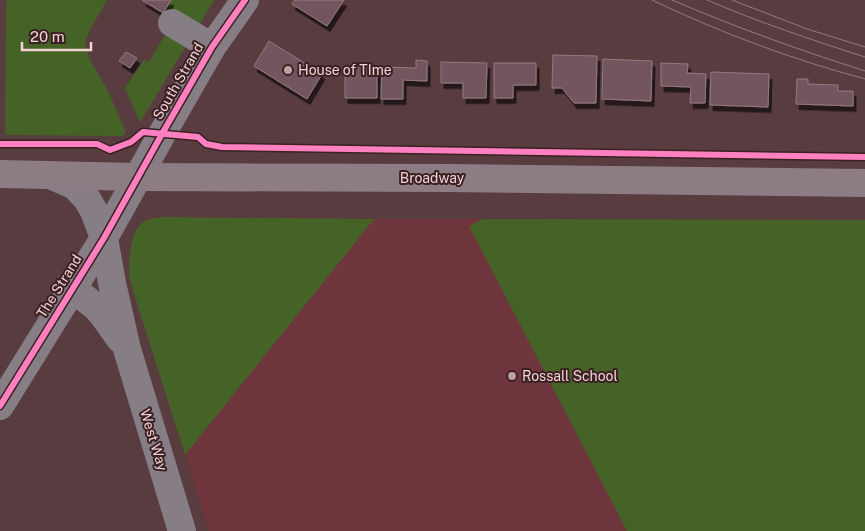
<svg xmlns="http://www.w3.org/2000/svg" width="865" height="531" font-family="'Public Sans',sans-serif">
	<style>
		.built { fill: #6f353c }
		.green { fill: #456326 }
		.building { fill: #73545e; stroke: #937a80; filter: url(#shadow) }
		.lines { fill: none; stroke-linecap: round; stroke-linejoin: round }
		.minor { stroke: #867d85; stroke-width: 28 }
		.major { stroke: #8c7d85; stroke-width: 28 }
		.tram { stroke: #8c7d82; stroke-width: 1 }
		.cycleway-casing { stroke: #3a2123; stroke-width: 9 }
		.cycleway { stroke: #ff80c0; stroke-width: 6 }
		.poi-dot { fill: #be9ea0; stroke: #3a2123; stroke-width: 2 }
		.labels { text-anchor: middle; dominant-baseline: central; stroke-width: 4; stroke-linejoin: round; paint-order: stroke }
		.poi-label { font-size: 14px; fill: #f5d2d4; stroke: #3a2123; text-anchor: start }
		.street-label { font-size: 14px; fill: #f5d2d4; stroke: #3a2123 }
	</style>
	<defs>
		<filter id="shadow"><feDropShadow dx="3" dy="5.5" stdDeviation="0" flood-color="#0009"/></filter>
	</defs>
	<rect width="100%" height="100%" fill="#593c3f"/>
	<path class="built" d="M161 217 374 219 865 220V531H209L129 278V261L131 246 136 232 142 223 149 219Z"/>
	<path class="green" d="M7 0H107L91 28 85 41 89 58 108 91 125 130V133L122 136 5 135 6 7Z
		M171 0H214L195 33 163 13Z
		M170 26 190 39 140 123 125 88 144 60 149 62Z
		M161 217 374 219 185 455 129 278C129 262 129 234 142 223 147 219 155 218 161 217Z
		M483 219 865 220V531H627L469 226Z"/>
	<path class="building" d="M142 0H171L163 13Z
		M295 0H344L327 26 292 4Z
		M269 41 322 74 307 99 254 66Z
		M126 52 137 58 130 68 119 61Z
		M553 55 597 56 596 103H574L562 88H552Z
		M603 59 652 61 651 101 602 99Z
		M416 60 427 61V81L403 80V99H381L382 67 416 68Z
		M441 62 487 63 486 98H463V83H441Z
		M494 63H536V85H513V98H494Z
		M661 63 688 64 687 73 706 74 705 103H690L691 87 661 86Z
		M345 67H377V98H345Z
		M711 72 769 74 768 107 710 105Z
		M797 79H808V84L838 85V91H853V106L796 104Z"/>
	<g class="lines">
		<path class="minor" d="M172 23 212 47
			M50 175 75 186 87 199 94 211 104 238 112 283 127 349 182 531
			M72 288 96 307 103 315 120 339
			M0 406 104 238 162 134 212 47 245 0"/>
		<path class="major" d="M0 174 137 177 449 178 865 183"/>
		<path class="tram" d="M652 0C721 33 791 59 865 79
			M672 0C735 27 799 50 865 71
			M707 0C758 22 812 40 865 57
			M732 0 807 29 865 47"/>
		<defs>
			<path id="cycleway" d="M0 144H97L110 150 131 142 143 132 198 137 206 144 222 147 865 157
				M0 406 104 238 162 134 212 47 245 0"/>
		</defs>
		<use href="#cycleway" class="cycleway-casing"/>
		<use href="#cycleway" class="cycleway"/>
	</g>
	<g class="poi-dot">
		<circle cx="288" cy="70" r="5"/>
		<circle cx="512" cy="376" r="5"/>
	</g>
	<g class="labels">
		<g class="poi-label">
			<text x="298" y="70">House of TIme</text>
			<text x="522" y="376">Rossall School</text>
		</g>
		<g class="street-label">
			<text transform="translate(178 81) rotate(-60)">South Strand</text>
			<text x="432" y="178">Broadway</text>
			<text transform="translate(59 286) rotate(-58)">The Strand</text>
			<text transform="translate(154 440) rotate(73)">West Way</text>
		</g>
	</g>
	<path d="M22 42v8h69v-8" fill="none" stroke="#f5d2d4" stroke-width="2.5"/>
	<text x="30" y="42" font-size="15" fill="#f5d2d4" stroke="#3a2123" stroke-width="4" paint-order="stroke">20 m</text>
</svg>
